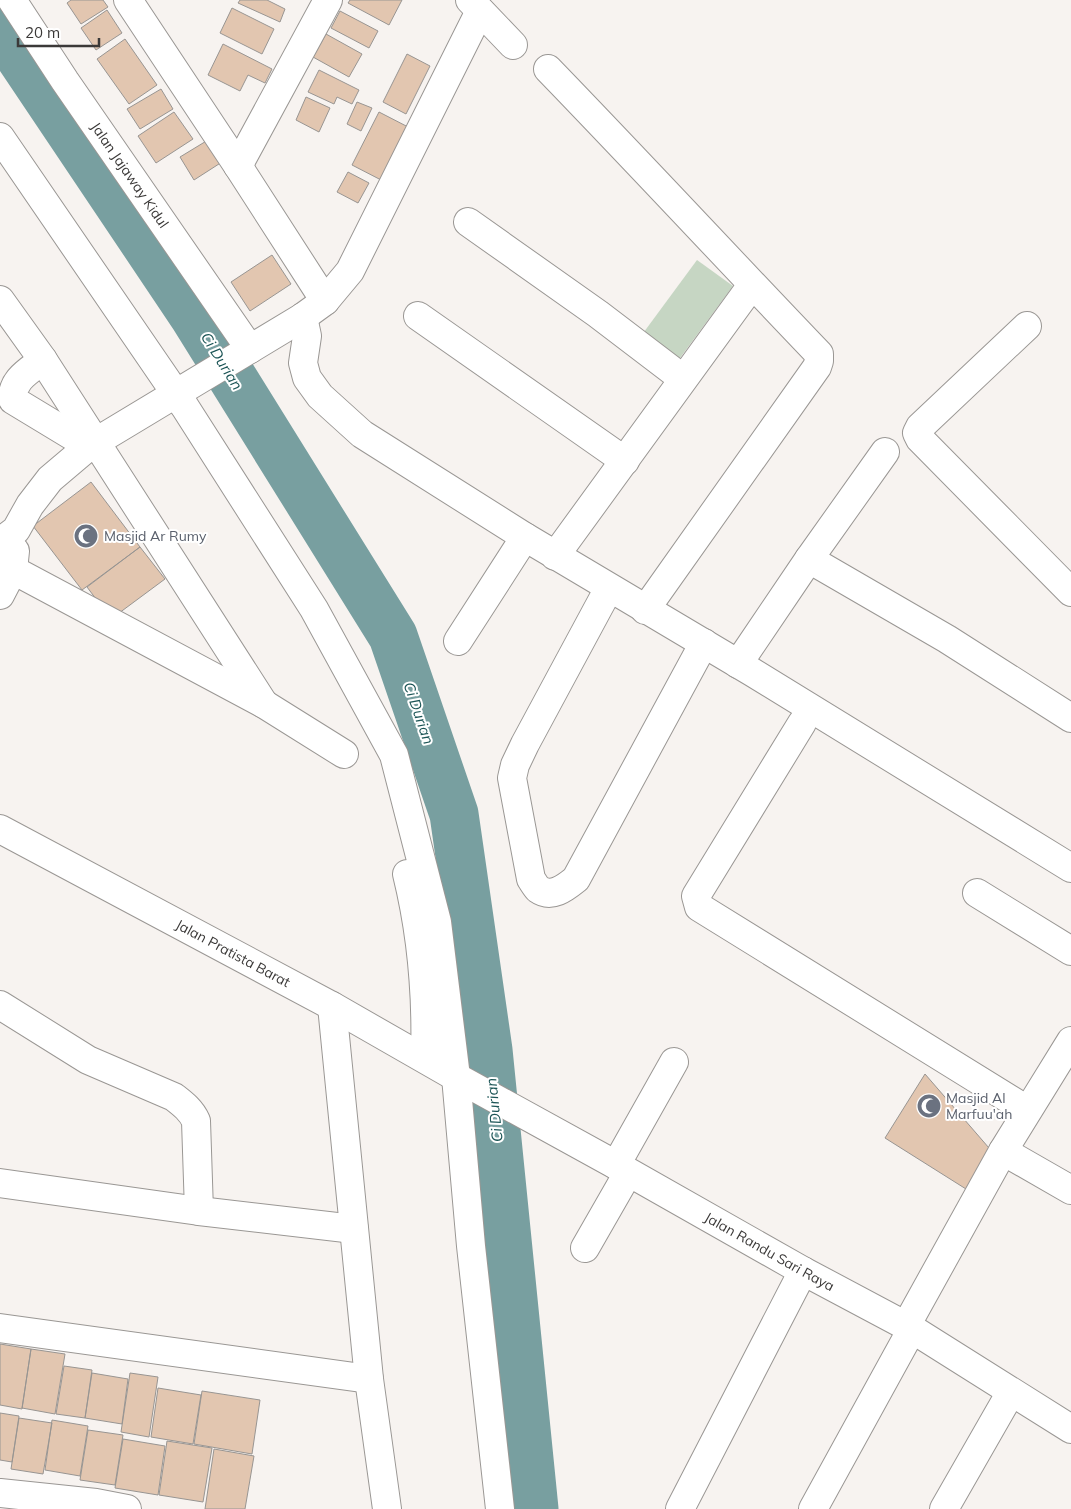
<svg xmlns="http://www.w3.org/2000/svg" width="1071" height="1509" font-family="Mulish,sans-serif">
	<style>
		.pitch { fill: #c6d6c3 }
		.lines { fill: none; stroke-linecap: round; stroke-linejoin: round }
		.river { stroke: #789fa0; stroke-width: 49 }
		.building { fill: #e2c6b0; stroke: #989592 }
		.minor-casing { stroke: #9a9794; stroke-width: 30 }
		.minor { stroke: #fff; stroke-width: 28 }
		.labels { text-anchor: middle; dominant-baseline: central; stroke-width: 4; stroke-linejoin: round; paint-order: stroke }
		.street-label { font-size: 14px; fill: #3b3938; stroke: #fff }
		.worship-label { font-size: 14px; fill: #5b616d; stroke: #fff; text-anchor: start }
		.water-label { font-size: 15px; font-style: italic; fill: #1b5455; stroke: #fff }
	</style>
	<rect width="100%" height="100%" fill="#f7f3f0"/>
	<path class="pitch" d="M697 260 733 286 677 362 641 336Z"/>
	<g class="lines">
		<path class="river" d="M0 27 194 316 393 636 454 814 488 1050 534 1509"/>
	</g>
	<path class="building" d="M71 0H103L108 7 81 24 67 3Z
		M240 0H267L285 9 280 22 238 3Z
		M350 0H402L389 25 348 3Z
		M232 8 274 29 262 54 220 33Z
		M107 10 122 33 96 50 81 28Z
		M340 11 378 31 369 48 331 28Z
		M326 34 362 54 349 77 313 57Z
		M125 39 157 85 129 104 97 59Z
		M223 44 272 69 265 83 248 75 240 91 208 75Z
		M407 54 430 66 406 114 383 102Z
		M319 70 359 90 352 104 337 97 334 104 308 92Z
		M161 89 173 109 140 129 127 109Z
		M306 97 330 108 319 132 296 120Z
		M357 102 372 108 361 131 347 124Z
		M174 112 193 139 156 163 138 136Z
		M379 112 412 129 385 182 352 165Z
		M208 140 222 162 194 180 180 157Z
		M348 172 369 183 358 203 337 192Z
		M272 255 291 284 250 311 231 282Z
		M91 482 140 547 82 590 33 526Z
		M140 547 165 579 111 619 87 587Z
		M925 1074 989 1148 966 1189 885 1138Z
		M0 1344 31 1349 22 1409 0 1405Z
		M31 1349 65 1354 55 1414 22 1408Z
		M64 1366 92 1370 85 1418 56 1414Z
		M92 1373 128 1379 122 1424 85 1418Z
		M130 1373 158 1377 149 1437 121 1432Z
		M158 1388 201 1395 193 1444 151 1437Z
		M202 1391 260 1400 252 1454 194 1444Z
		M0 1413 19 1416 12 1462 0 1460Z
		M19 1418 52 1423 43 1474 11 1469Z
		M52 1420 88 1426 80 1476 45 1470Z
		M88 1430 123 1435 115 1485 80 1480Z
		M123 1439 165 1446 158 1495 115 1488Z
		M167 1441 212 1448 203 1502 159 1495Z
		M214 1449 254 1456 245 1509H205Z"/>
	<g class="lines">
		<defs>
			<g id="minor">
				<path id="s1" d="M12 0 65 81 250 349"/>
				<path d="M128 0 238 166 325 301"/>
				<path d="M470 0 513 45"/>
				<path d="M548 69C639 163 728 259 819 354V361L817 367 645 610"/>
				<path d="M0 137 185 407 314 609 394 755 437 922 456 1077 471 1246 500 1509"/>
				<path d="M238 166 328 0"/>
				<path d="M468 222 598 314 682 378"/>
				<path d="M0 300 43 360 264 704"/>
				<path d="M418 316 625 461"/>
				<path d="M303 317 307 336 303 363 307 378 320 396 362 434 525 537 752 672 1071 868"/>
				<path d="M1027 326 920 427 917 433 920 439 1071 592"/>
				<path d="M43 360C29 371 11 380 13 400L89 446"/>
				<path d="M0 542 16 530 30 505 50 479 89 446 303 317 325 301 350 271 480 11"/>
				<path d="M555 556 752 285"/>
				<path d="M809 559 947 639 1071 718"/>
				<path d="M0 563 264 704 344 754"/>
				<path d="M609 588 525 744 515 765 512 778 531 879C533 882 536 887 538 889 552 899 566 887 576 879L704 643"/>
				<path d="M0 595 13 570 15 551"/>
				<path d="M458 641 525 537"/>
				<path d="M738 664 809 559 885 452"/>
				<path d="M802 723 696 896 699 907 1027 1110"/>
				<path id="s2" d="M0 829 332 1006 456 1077 616 1165 803 1271 912 1329 1071 1429"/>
				<path d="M407 874C422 935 427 996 425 1058"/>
				<path d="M977 893 1071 951"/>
				<path d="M0 1005 88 1060 174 1097C183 1104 191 1110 196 1121L199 1211"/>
				<path d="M332 1006 369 1379 387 1509"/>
				<path d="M1003 1151 1071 1190"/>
				<path d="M616 1165 674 1062"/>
				<path d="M0 1183 199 1211 354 1229"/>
				<path d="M585 1248 628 1173"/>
				<path d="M906 1326 1003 1151 1071 1041"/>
				<path d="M0 1328 369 1379"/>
				<path d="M0 1493 96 1503 127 1509"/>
				<path d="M680 1509 803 1271"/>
				<path d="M813 1509 912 1329"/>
				<path d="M944 1509 1011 1392"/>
			</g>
		</defs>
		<use href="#minor" class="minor-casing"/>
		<use href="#minor" class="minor"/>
	</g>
	<defs>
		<symbol id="mosque-disc" viewBox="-11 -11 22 22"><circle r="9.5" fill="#6b7280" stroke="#fff"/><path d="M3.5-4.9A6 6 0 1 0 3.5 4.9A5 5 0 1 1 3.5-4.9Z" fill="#fff"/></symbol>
	</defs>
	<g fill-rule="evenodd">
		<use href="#mosque-disc" x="72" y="522" width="28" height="28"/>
		<use href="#mosque-disc" x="915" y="1092" width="28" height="28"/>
	</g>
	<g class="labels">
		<g class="street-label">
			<text stroke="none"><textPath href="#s1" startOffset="211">Jalan Jajaway Kidul</textPath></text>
			<text stroke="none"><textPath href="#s2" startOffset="264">Jalan Pratista Barat</textPath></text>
			<text stroke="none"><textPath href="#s2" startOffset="878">Jalan Randu Sari Raya</textPath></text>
		</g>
		<g class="worship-label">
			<text x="104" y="536">Masjid Ar Rumy</text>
			<text x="946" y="1098">Masjid Al<tspan x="946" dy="16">Marfuu'ah</tspan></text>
		</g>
		<g class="water-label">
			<text transform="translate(222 361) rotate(58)">Ci Durian</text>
			<text transform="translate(419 713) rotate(71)">Ci Durian</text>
			<text transform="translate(494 1110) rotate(-96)">Ci Durian</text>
		</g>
	</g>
	<path d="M18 38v8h81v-8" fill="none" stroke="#3b3938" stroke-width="2.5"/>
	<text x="25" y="38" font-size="15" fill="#3b3938" stroke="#ffffff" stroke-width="4" paint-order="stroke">20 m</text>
</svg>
